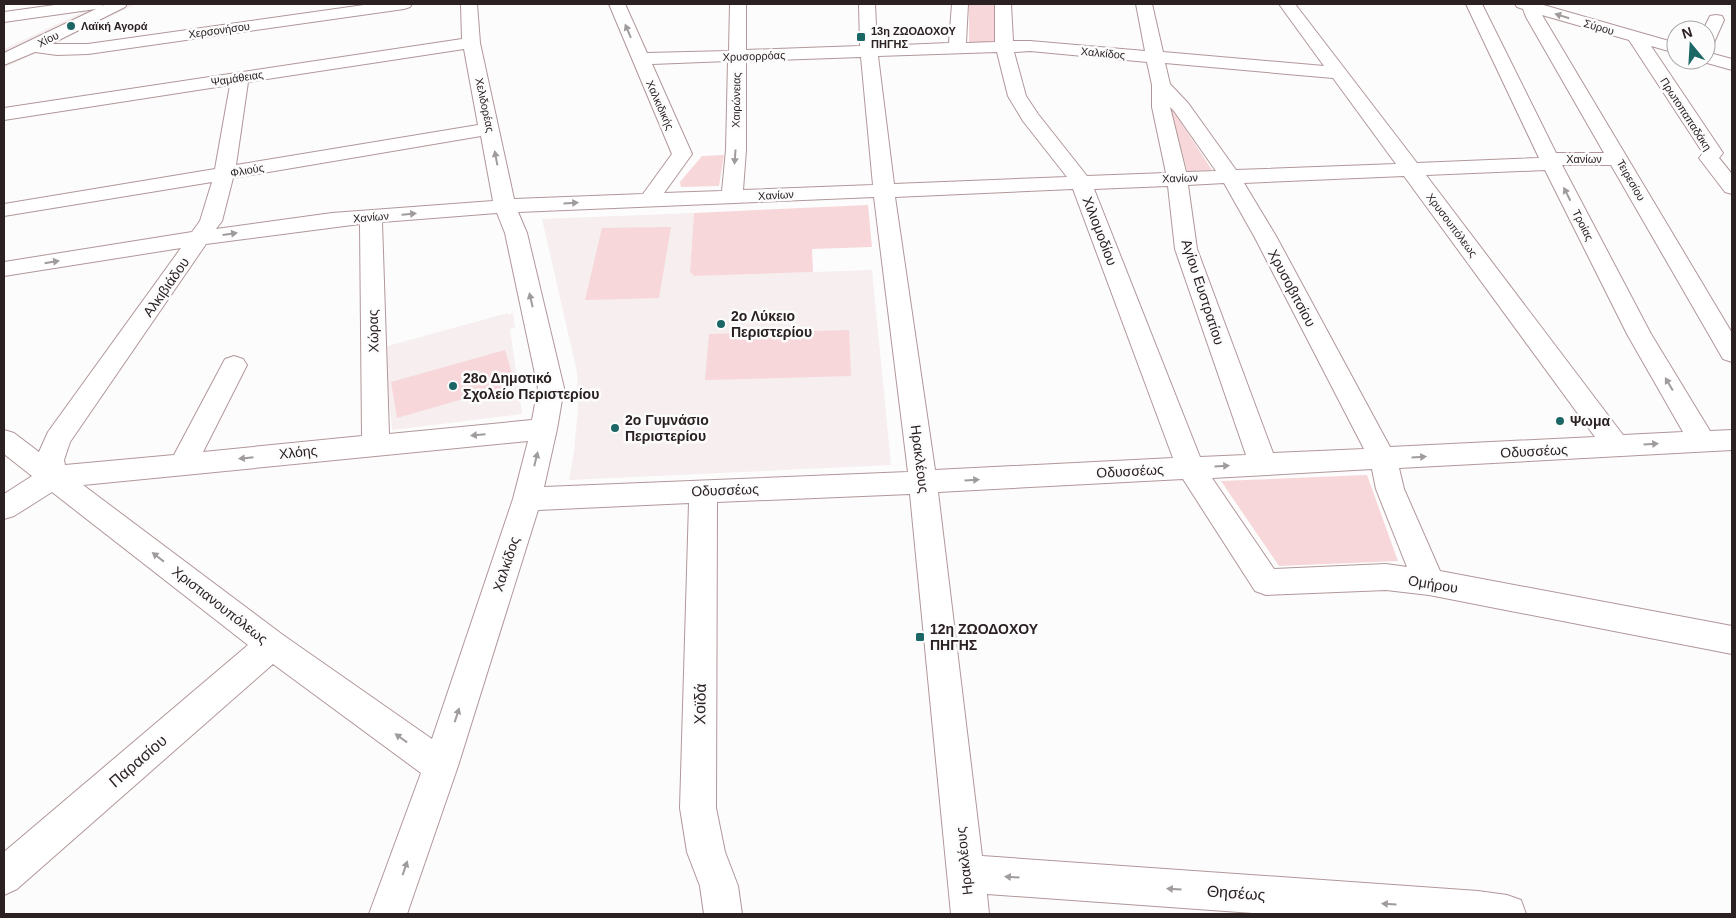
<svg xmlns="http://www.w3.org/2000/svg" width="1736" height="918" font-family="Helvetica,sans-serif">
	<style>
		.built { fill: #f6eeef }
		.green { fill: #f7d7d9 }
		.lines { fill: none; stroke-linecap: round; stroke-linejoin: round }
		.minor-casing { stroke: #b19799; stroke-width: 2 }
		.minor { fill: #fff; fill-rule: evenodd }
		.oneway { fill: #a09b9c }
		.poi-dot { fill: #1a6765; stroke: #fcfcfc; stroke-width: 2 }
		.labels { text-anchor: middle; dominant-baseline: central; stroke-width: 5; stroke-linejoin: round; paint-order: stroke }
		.far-poi-label { font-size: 11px; font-weight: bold; fill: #2b2122; stroke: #fcfcfc; text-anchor: start }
		.far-street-label { font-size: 11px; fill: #2b2122; stroke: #fcfcfc }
		.street-label { font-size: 14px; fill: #2b2122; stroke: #fcfcfc }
		.poi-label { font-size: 14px; font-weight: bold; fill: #2b2122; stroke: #fcfcfc; text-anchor: start }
		.near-street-label { font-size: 16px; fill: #2b2122; stroke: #fcfcfc }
	</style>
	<rect width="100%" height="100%" fill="#fcfcfc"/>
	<path class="built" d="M100 4H136L4 68V49Z
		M694 213 690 272 694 276 872 270 891 465 569 480 574 452 578 408 577 372 542 219Z
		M508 313V315L513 313 515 328 510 329 522 414 392 430 384 347Z"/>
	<path class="green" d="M969 4H996L997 43 969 42Z
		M1170 106 1212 170 1187 171Z
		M724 155 719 186 681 187 680 182 702 156Z
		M868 205 872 247 812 249 813 272 694 276 690 272 694 213Z
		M671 227 659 298 585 300 602 228Z
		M849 330 851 376 705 380 709 334Z
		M505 350 515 384 397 418 391 382Z
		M1367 475 1398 561 1279 566 1221 481Z"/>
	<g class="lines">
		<defs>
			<path id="minor" d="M62 4H103L102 6 106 4H127L125 7 51 44H88L371 4H412L410 7 404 9 88 54 57 55 35 52 4 65V53L96 9 4 22V12Z
				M461 4H477L480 43 514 199 643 194 672 154 609 4H625L647 53 729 51 730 4H746V50L860 46 859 4H875L877 46 949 43 952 4H968L966 43 995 42V4H1011L1013 41H1030L1145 51 1136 4H1152L1163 52 1324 66 1279 4H1295L1417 163 1539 158 1466 4H1482L1556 153H1604L1526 17 1523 9 1517 7 1515 4H1540L1676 43V53L1651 46 1723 153 1719 158 1732 174V194L1725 192 1699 158 1703 153 1629 40 1542 15 1732 333V362L1723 359 1611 165H1562L1651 334 1710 431 1732 430V450L1399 468 1404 489 1440 571 1732 626V654L1429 595 1386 590 1266 595 1255 591 1183 479 938 492 982 856 1478 891 1507 895 1521 900 1526 914H1267L987 894 989 914H951L910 494 717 502 716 808 725 852 738 886 742 914H704L700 886 687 852 680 808 689 503 538 510 458 766 407 914H369L421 773 273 664 17 889 4 895V852L248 645 52 492 14 516 4 519V494L32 476 4 454V430L14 433 39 452 48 432 181 248 4 276V262L192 232 200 221 212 182 4 216V204L215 169 230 85 4 120V108L462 39ZM464 49 478 125 236 165 248 82ZM1030 51 1147 62 1152 85V107L1166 173 1087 176 1038 114 1026 96 1014 52ZM997 52 1008 96 1023 121 1067 177 894 184 878 56ZM861 57 873 185 743 190 746 150V61ZM728 61 726 150 722 191 664 193 692 154 652 64ZM1165 63 1333 78 1396 164 1236 170 1188 103 1170 84ZM1170 107 1174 111 1216 171 1186 172ZM481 136 493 201 332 213 216 229 222 221 233 178ZM1545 170 1627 334 1683 432 1623 435 1426 175ZM1404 176 1595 437 1390 447 1276 236 1244 183ZM1224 183 1254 236 1364 449 1273 453 1197 249 1188 185ZM1168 186 1175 249 1246 455 1200 457 1094 189ZM1073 189 1173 458 935 470 895 197ZM874 197 908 472 544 487 557 429 564 388 527 233 518 212ZM497 213 505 233 538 388 532 420 389 434 382 222ZM360 224 362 436 203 452 247 365 243 359 234 356 225 359 174 455 65 465 64 460 70 442 206 244ZM528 441 513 499 432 739 283 635 83 485ZM1372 469 1376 489 1407 567 1386 564 1274 569 1212 478Z
				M1716 15 1722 16 1724 20 1712 47 1706 48V30H1703L1710 16Z
				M1706 52 1732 59V70L1700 61 1706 60Z"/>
		</defs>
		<use href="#minor" class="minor-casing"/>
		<use href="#minor" class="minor"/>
	</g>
	<defs><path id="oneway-solid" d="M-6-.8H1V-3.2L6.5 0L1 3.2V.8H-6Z" transform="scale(1.25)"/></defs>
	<g class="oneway">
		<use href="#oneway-solid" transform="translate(1562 16) rotate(-163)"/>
		<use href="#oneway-solid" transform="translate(628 31) rotate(-113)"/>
		<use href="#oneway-solid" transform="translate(735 157) rotate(94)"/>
		<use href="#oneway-solid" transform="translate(496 158) rotate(-101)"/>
		<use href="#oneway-solid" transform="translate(1567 194) rotate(-117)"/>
		<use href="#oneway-solid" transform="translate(571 203) rotate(-3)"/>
		<use href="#oneway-solid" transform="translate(409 214) rotate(-5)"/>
		<use href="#oneway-solid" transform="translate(230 234) rotate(-8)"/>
		<use href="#oneway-solid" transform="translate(52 262) rotate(-9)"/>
		<use href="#oneway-solid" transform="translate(531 300) rotate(-103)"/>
		<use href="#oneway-solid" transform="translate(1669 384) rotate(-121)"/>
		<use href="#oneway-solid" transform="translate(478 435) rotate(175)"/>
		<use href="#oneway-solid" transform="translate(1651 444) rotate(-4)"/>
		<use href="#oneway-solid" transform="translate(1419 457) rotate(-3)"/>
		<use href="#oneway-solid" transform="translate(246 458) rotate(174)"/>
		<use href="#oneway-solid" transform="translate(536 459) rotate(-76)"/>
		<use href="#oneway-solid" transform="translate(1222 466) rotate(-3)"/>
		<use href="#oneway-solid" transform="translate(972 480) rotate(-3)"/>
		<use href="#oneway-solid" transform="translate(158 557) rotate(-142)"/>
		<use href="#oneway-solid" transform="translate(457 715) rotate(-72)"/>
		<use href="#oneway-solid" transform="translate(401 738) rotate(-144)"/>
		<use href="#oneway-solid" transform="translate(405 868) rotate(-71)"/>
		<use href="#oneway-solid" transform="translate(1012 877) rotate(-176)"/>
		<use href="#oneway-solid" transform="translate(1174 889) rotate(-176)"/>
		<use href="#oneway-solid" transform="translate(1389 904) rotate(-176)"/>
	</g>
	<g class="poi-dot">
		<circle cx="71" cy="26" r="5"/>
		<rect x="856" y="32" width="10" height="10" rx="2.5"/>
		<circle cx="721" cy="324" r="5"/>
		<circle cx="453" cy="386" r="5"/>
		<circle cx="1560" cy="421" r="5"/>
		<circle cx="615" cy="428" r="5"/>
		<rect x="915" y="632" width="10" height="10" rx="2.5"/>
	</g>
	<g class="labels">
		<g class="far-poi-label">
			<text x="81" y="26">Λαϊκή Αγορά</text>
			<text x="871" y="31">13η ΖΩΟΔΟΧΟΥ<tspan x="871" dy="13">ΠΗΓΗΣ</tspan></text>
		</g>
		<g class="far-street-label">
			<text transform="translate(1599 27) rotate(16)">Σύρου</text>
			<text transform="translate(219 30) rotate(-8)">Χερσονήσου</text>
			<text transform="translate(48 39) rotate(-26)">Χίου</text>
			<text transform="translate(1103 53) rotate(5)">Χαλκίδος</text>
			<text transform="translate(754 56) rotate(-2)">Χρυσορρόας</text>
			<text transform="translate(237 78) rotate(-9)">Ψαμάθειας</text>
			<text transform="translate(736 100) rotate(-89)">Χαιρώνειας</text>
			<text transform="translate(485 105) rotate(78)">Χελιδορέας</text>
			<text transform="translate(660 105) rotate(66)">Χαλκιδικής</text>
			<text transform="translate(1686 114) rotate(57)">Πρωτοπαπαδάκη</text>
			<text x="1584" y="159">Χανίων</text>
			<text transform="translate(247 170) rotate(-10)">Φλιούς</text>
			<text transform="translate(1180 178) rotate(-2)">Χανίων</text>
			<text transform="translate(1631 180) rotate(60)">Τειρεσίου</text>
			<text transform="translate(776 195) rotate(-3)">Χανίων</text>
			<text transform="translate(371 217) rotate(-5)">Χανίων</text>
			<text transform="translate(1452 225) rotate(53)">Χρυσουπόλεως</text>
			<text transform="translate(1583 225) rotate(63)">Τροίας</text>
		</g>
		<g class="street-label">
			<text transform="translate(1100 231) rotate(69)">Χιλιομοδίου</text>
			<text transform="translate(166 287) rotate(-55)">Αλκιβιάδου</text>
			<text transform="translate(1292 288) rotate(62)">Χρυσοβιτσίου</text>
			<text transform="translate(1203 292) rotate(72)">Αγίου Ευστρατίου</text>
			<text transform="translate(373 331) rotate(-91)">Χώρας</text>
			<text transform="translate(1534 451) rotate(-3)">Οδυσσέως</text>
			<text transform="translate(298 452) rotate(-6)">Χλόης</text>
			<text transform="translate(920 459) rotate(83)">Ηρακλέους</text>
			<text transform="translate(1130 471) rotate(-3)">Οδυσσέως</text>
			<text transform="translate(725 490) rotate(-2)">Οδυσσέως</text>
			<text transform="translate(506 564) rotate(-72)">Χαλκίδος</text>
			<text transform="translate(1433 584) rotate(9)">Ομήρου</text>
			<text transform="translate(220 605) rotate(38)">Χριστιανουπόλεως</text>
			<text transform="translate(964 861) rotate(-96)">Ηρακλέους</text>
		</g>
		<g class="poi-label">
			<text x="731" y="316">2ο Λύκειο<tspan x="731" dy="16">Περιστερίου</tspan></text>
			<text x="463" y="378">28ο Δημοτικό<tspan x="463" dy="16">Σχολείο Περιστερίου</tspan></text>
			<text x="625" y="420">2ο Γυμνάσιο<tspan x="625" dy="16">Περιστερίου</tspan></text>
			<text x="1570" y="421">Ψωμα</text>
			<text x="930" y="629">12η ΖΩΟΔΟΧΟΥ<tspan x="930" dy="16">ΠΗΓΗΣ</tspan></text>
		</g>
		<g class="near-street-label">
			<text transform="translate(700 704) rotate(-89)">Χοϊδά</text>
			<text transform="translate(138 761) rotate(-41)">Παρασίου</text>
			<text transform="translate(1236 893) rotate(4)">Θησέως</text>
		</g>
	</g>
	<rect width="1736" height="918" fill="none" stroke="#2b2122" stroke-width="10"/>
	<g transform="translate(1691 45) rotate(342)"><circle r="24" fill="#fcfcfc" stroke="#a8a4a5"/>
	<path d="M0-4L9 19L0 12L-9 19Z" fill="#1a6765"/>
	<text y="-8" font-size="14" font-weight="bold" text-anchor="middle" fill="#2b2122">N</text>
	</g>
</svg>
